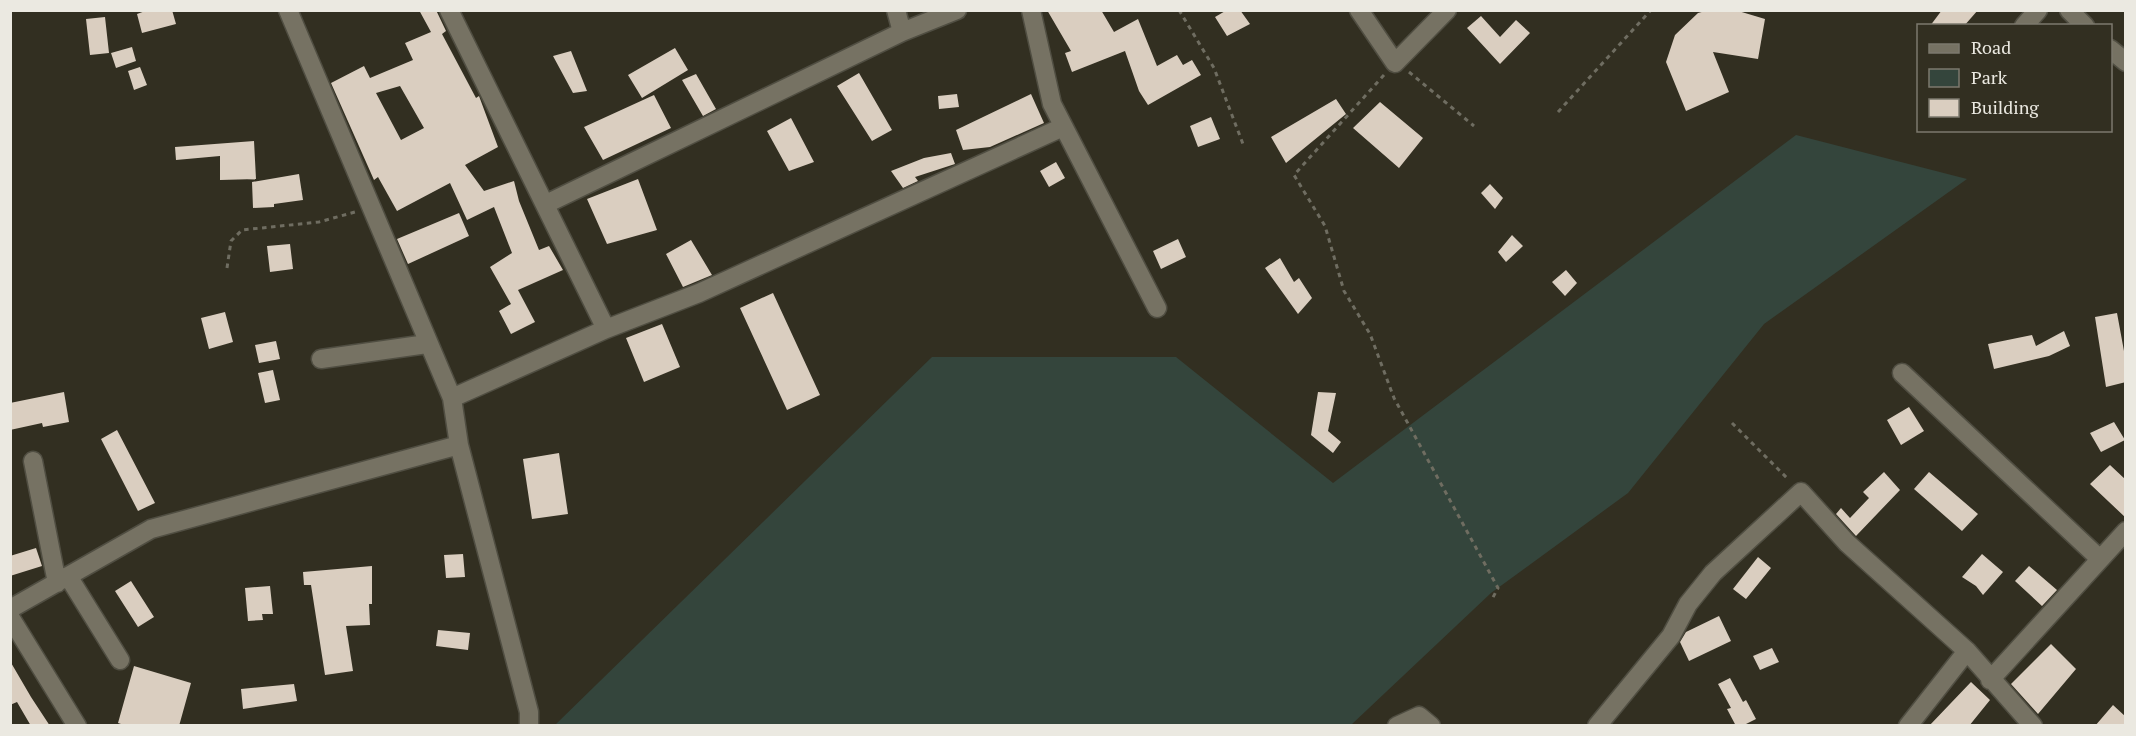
<svg xmlns="http://www.w3.org/2000/svg" width="2136" height="736" font-family="'PT Serif',serif">
	<style>
		.green { fill: #34453c }
		.building { fill: #dacec0; fill-rule: evenodd }
		.lines { fill: none; stroke-linecap: round; stroke-linejoin: round }
		.minor-casing { stroke: #504e42; stroke-width: 21 }
		.path { stroke: #6f6d61; stroke-width: 3; stroke-dasharray: 4.5 4.5; stroke-linecap: butt }
		.minor { stroke: #767263; stroke-width: 18 }
	</style>
	<rect width="100%" height="100%" fill="#322f21"/>
	<path class="green" d="M1796 135 1967 179 1764 324 1628 493 1491 593 1351 725H555L932 357H1176L1333 483Z"/>
	<path class="building" d="M148 10H172L176 24 142 33 137 14Z
		M419 10H436L446 31 442 34 476 98 479 96 498 147 465 165 484 191 514 181 519 201 539 250 549 246 563 270 518 290 535 322 511 334 499 311 511 304 490 267 512 253 494 207 467 220 450 183 397 211 378 177 374 180 331 83 364 66 370 78 413 60 405 43 431 32ZM400 86 424 128 401 140 376 93Z
		M1047 10H1101L1114 32 1138 19 1157 66 1177 55 1183 65 1192 60 1201 75 1148 105 1139 91 1125 51 1072 72 1065 53 1071 51Z
		M1227 10H1240L1250 24 1227 36 1215 17Z
		M1709 10H1735L1765 19 1758 59 1713 52 1729 92 1686 111 1666 62 1675 35 1698 13Z
		M1942 10H1978L1964 26H1930Z
		M1481 16 1500 37 1516 20 1530 33 1500 64 1467 28Z
		M105 17 109 53 90 55 86 19Z
		M132 47 136 61 116 68 111 53Z
		M675 48 688 70 642 98 628 75Z
		M571 51 587 91 573 93 553 56Z
		M140 67 147 85 134 90 128 71Z
		M859 73 892 130 872 141 837 86Z
		M696 74 716 109 703 116 682 80Z
		M957 94 959 107 939 109 938 96Z
		M1031 94 1044 123 990 147 963 150 956 130Z
		M654 95 671 128 603 160 584 127Z
		M1336 99 1346 114 1286 163 1271 137Z
		M1380 102 1423 138 1399 168 1353 128Z
		M1211 117 1220 139 1198 147 1190 126Z
		M791 118 814 162 789 171 767 131Z
		M254 141 256 179 220 180V156L176 160 175 147Z
		M951 153 955 164 915 177 918 181 903 188 891 171 924 158Z
		M1056 162 1065 178 1049 187 1040 171Z
		M299 174 303 200 274 204V207L253 208 252 182Z
		M638 179 657 230 607 244 587 199Z
		M1490 184 1503 198 1495 209 1481 193Z
		M459 213 469 236 408 264 397 239Z
		M1512 235 1523 246 1506 262 1498 252Z
		M1178 239 1186 257 1161 269 1153 251Z
		M691 240 712 275 683 287 666 254Z
		M290 244 293 269 270 272 267 246Z
		M1280 258 1294 282 1299 278 1312 298 1298 314 1265 268Z
		M1566 270 1577 283 1565 296 1552 282Z
		M773 293 820 395 787 410 740 308Z
		M225 312 233 342 209 349 201 318Z
		M2117 313 2126 362V382L2106 387 2095 317Z
		M662 324 680 367 644 382 626 338Z
		M2064 331 2070 346 2049 356 1994 369 1988 344 2032 335 2036 346Z
		M276 341 280 359 259 363 255 345Z
		M273 370 280 400 265 403 258 373Z
		M64 392 69 422 43 427 42 423 10 430V403Z
		M1318 392 1336 393 1328 431 1341 442 1333 453 1311 435Z
		M1909 407 1924 431 1901 445 1887 420Z
		M2114 422 2125 440 2101 452 2090 433Z
		M117 430 155 503 138 511 101 439Z
		M559 453 568 514 532 519 523 459Z
		M2110 465 2126 480V518L2090 484Z
		M1884 472 1900 490 1856 536 1836 514 1841 508 1850 518 1869 498 1863 492Z
		M1929 472 1978 514 1962 531 1914 489Z
		M36 548 42 566 10 576V556Z
		M463 554 465 577 446 578 444 555Z
		M1982 554 2003 572 1983 595 1976 586 1962 577Z
		M1758 557 1771 568 1746 599 1733 589Z
		M372 566V604H369L370 625 346 626 353 671 325 675 311 585H304L303 572Z
		M2029 566 2057 590 2042 606 2015 581Z
		M131 581 154 617 138 627 115 591Z
		M270 586 273 614H262L263 620 248 621 245 588Z
		M1719 616 1731 641 1689 661 1680 642 1686 632Z
		M438 630 470 633 468 650 436 646Z
		M2051 644 2076 669 2038 714 2011 684Z
		M1772 648 1779 662 1760 670 1753 656Z
		M10 661 31 697 50 726H31L17 702 10 705Z
		M134 666 191 683 179 726H127L118 723Z
		M1730 678 1743 702 1746 700 1756 719 1742 726H1736L1727 709 1731 708 1718 684Z
		M1971 682 1990 700 1969 726H1929Z
		M294 684 297 701 243 709 241 689Z
		M2113 705 2126 717V726H2095Z"/>
	<g class="lines">
		<defs>
			<path id="minor" d="M288 10 452 398 459 445 529 712V726
				M449 10 606 329
				M1031 10 1052 104 1157 308
				M1359 10 1395 63 1447 10
				M2069 10 2085 26
				M2024 26 2038 10
				M902 32 957 10
				M2110 49 2126 62
				M546 204 902 32 896 10
				M321 359 427 344
				M1902 373 2100 559
				M452 398 606 329 699 293 1063 127
				M33 461 57 583
				M68 576 120 660
				M10 609 151 529 459 445
				M10 617 77 726
				M1990 680 2126 531
				M1397 726 1419 716 1431 726
				M1597 726 1671 636 1688 604 1713 573 1801 492 1847 543 1967 651 2033 726
				M1908 726 1967 651"/>
		</defs>
		<use href="#minor" class="minor-casing"/>
		<path class="path" d="M1179 10 1214 68 1243 144
			M1409 72 1474 126
			M1384 75 1294 175 1325 226 1344 291 1370 334 1394 398 1498 588 1491 601
			M1558 112 1651 10
			M227 268 231 241 242 230 319 222 355 212
			M1732 423 1789 480"/>
		<use href="#minor" class="minor"/>
	</g>
	<rect width="2136" height="736" fill="none" stroke="#ebe9e1" stroke-width="24"/>
	<rect x="1917" y="24" width="195" height="108" fill="#322f21" stroke="#7c796e" stroke-width="1.5"/>
	<rect x="1929" y="44" width="30" height="9" fill="#767263" stroke="#7c796e" stroke-width="1.5"/>
	<text x="1971" y="54" font-size="18" fill="#ebe9e1">Road</text>
	<rect x="1929" y="69" width="30" height="18" fill="#34453c" stroke="#7c796e" stroke-width="1.5"/>
	<text x="1971" y="84" font-size="18" fill="#ebe9e1">Park</text>
	<rect x="1929" y="99" width="30" height="18" fill="#dacec0" stroke="#7c796e" stroke-width="1.5"/>
	<text x="1971" y="114" font-size="18" fill="#ebe9e1">Building</text>
</svg>
